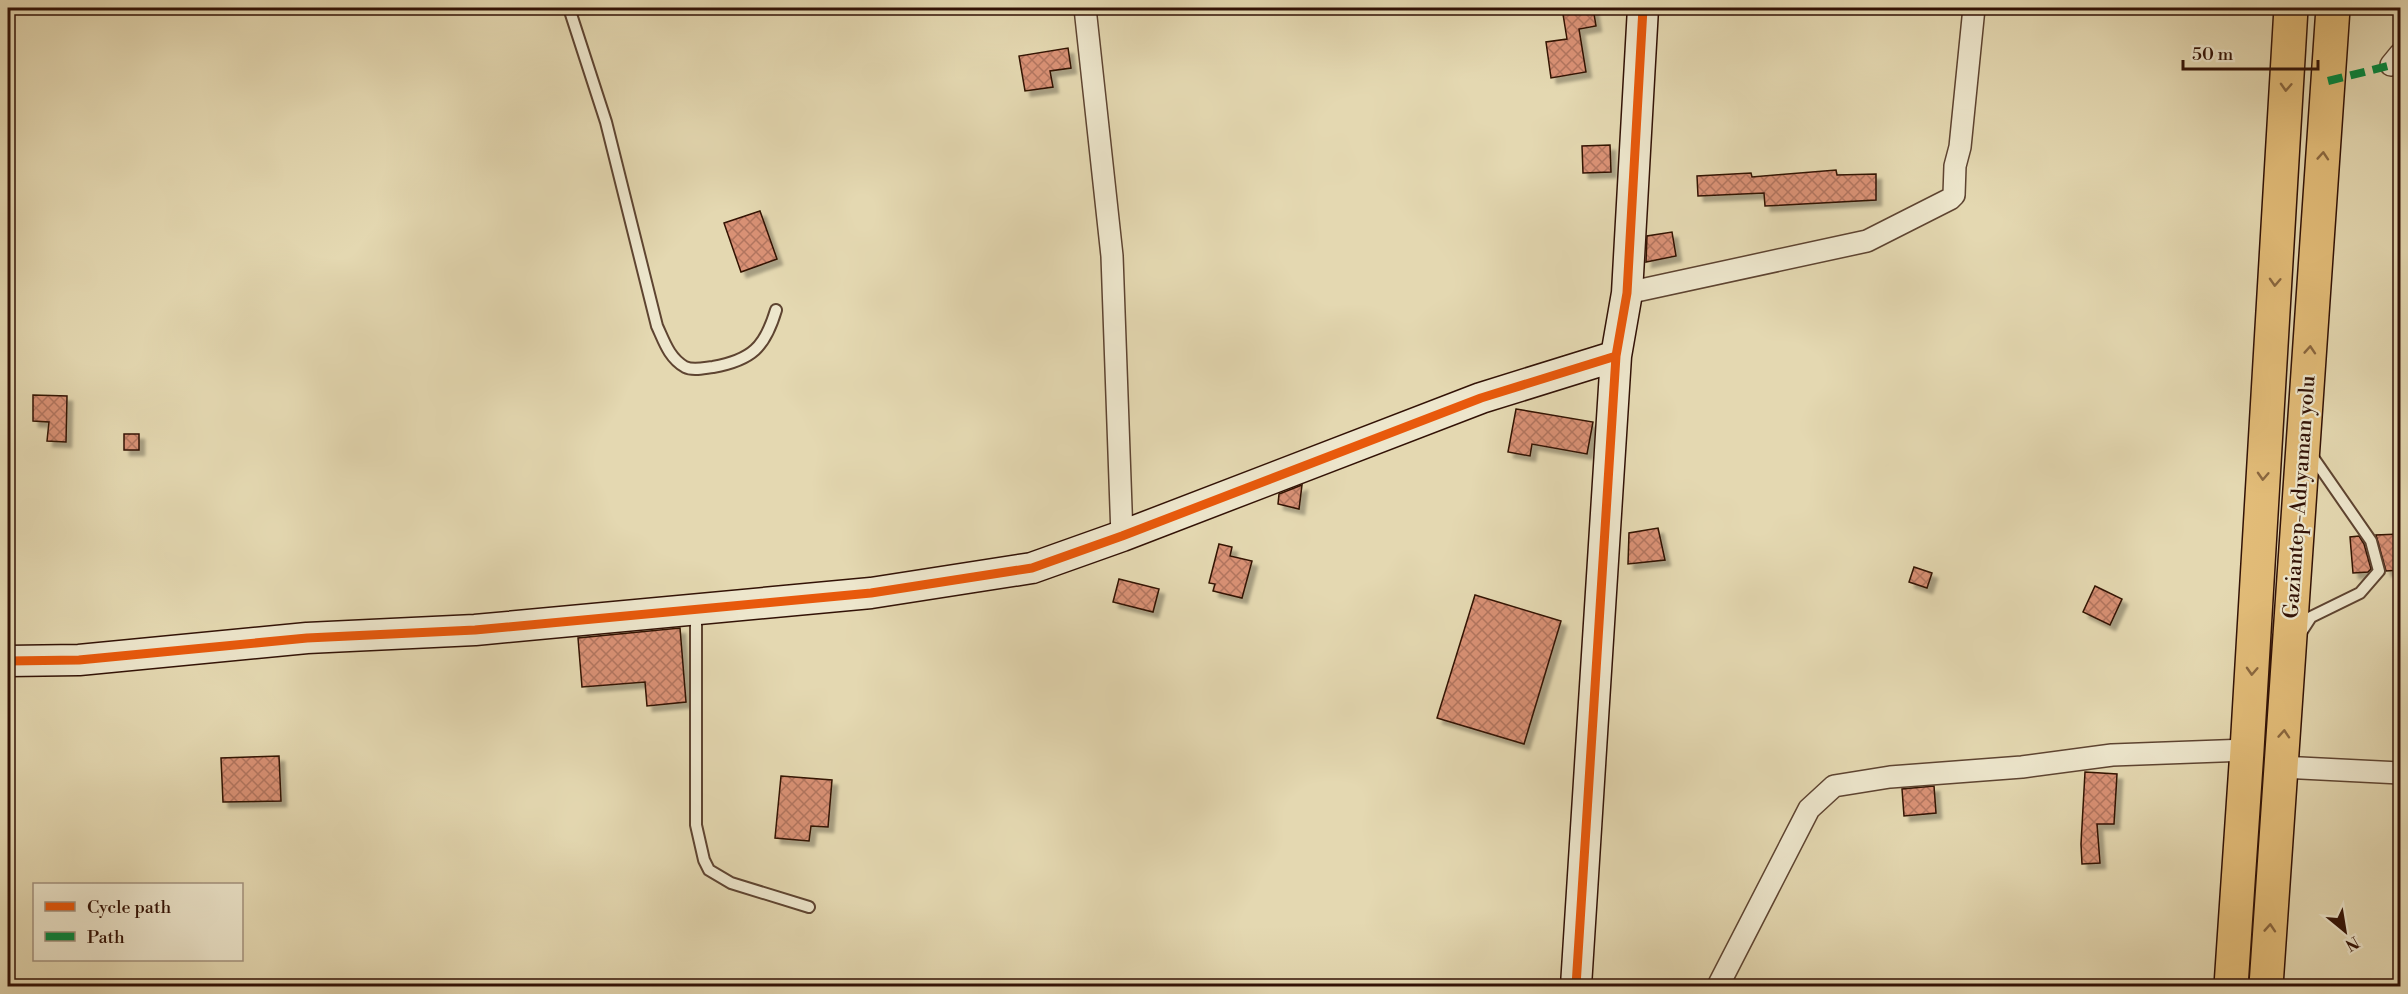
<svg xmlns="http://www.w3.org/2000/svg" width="2408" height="994" font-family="'Libre Bodoni',serif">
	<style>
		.building { fill: url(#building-cross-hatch); stroke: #321206; stroke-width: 1.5; filter: url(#shadow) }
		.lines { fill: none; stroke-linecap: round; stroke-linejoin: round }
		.lane-casing { stroke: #5e4431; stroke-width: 14 }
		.street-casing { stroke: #5e4431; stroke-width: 24 }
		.secondary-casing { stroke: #321206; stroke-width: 33 }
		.highway-casing { stroke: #321206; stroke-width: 36 }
		.lane { stroke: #ede6cc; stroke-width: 10 }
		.street { stroke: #ede6cc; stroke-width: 21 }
		.secondary { stroke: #ede6cc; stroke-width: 30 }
		.highway { stroke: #e2bc78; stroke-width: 33 }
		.quiet { stroke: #00873e; stroke-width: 8; stroke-dasharray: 15 8; stroke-linecap: butt }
		.cycleway-casing { stroke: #ede6cc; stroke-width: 13 }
		.cycleway { stroke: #e8590c; stroke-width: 9 }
		.oneway { stroke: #8a673f }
		.labels { text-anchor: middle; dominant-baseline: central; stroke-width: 4.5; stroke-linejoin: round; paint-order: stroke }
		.street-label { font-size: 21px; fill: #321206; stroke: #ede6cc }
	</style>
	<defs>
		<pattern id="building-cross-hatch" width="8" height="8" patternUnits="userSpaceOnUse" patternTransform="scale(1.5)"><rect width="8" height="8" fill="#d99175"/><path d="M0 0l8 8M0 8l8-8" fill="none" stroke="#b1755e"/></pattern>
		<filter id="shadow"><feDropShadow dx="5.5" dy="5.5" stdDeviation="1.5" flood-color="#0004"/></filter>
	</defs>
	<rect width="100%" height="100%" fill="#e4d8b1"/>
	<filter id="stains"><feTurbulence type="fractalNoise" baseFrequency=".00333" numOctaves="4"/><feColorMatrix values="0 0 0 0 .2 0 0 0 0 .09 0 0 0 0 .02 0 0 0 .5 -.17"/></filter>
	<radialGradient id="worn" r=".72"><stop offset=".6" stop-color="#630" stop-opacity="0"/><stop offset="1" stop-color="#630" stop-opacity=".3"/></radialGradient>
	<path class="building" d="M1562 8H1593L1596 26 1579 29 1586 72 1551 78 1546 42 1567 39Z
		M1068 48 1071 68 1050 71 1053 87 1025 91 1019 56Z
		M1610 145 1611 172 1583 173 1582 146Z
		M1836 170 1837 175 1876 174V200L1765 206 1764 193 1698 196 1697 176 1751 173 1752 177Z
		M760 211 777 259 741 272 724 223Z
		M1672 232 1676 256 1646 262 1647 236Z
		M33 395 67 396 66 442 47 441 49 422 33 421Z
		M1516 409 1593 422 1587 454 1532 444 1530 456 1508 452Z
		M124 434H139V450H124Z
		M1302 485 1299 509 1278 504 1279 494Z
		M1658 528 1665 560 1628 564 1629 533Z
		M2400 534V570L2386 571 2376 535Z
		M2359 536 2364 544 2371 569 2368 572 2353 573 2350 537Z
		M1219 544 1232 547 1230 556 1252 561 1242 598 1213 591 1215 584 1209 583Z
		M1914 567 1932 573 1927 588 1909 582Z
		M1119 579 1159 589 1153 612 1113 602Z
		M2095 586 2122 599 2110 625 2083 612Z
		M1475 595 1561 621 1524 744 1437 718Z
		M680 628 686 702 647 706 645 682 582 687 578 638Z
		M279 756 281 801 223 802 221 758Z
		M2085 772 2117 774 2114 824H2097L2100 863 2082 864 2081 844Z
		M781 776 832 780 828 827 811 826 809 841 775 838Z
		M1934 786 1936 813 1904 816 1902 789Z"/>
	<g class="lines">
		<defs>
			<path id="lane" d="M569 8 606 122 657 326C664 341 669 358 685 367 693 371 704 368 713 367 752 360 765 347 776 310
				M696 611V825L704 860 709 870 731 883 809 907
				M2300 634 2311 617 2360 593 2379 571 2371 541 2310 453"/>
			<path id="street" d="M1085 8 1112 256 1122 536
				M2391 65 2400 54
				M1627 293 1867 241 1950 199 1954 195 1955 166 1960 147 1974 8
				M2281 767 2400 773
				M1718 986 1809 809 1834 786 1890 777 2022 767 2112 755 2247 750"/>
			<path id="secondary" d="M8 661 79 660 307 638 475 630 871 593 1032 568 1122 536 1481 398 1616 356
				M1576 986 1616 356 1627 293 1643 8"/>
			<path id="highway" d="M2231 986 2247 750 2291 8
				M2266 986 2333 8"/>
		</defs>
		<use href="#lane" class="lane-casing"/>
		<use href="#street" class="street-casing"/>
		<use href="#secondary" class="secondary-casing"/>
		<use href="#highway" class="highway-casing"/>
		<use href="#lane" class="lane"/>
		<use href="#street" class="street"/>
		<use href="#secondary" class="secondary"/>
		<use href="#highway" class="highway"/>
		<path class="quiet" d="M2328 81 2400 63"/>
		<defs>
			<path id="cycleway" d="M8 661 79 660 307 638 475 630 871 593 1032 568 1122 536 1481 398 1616 356
				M1576 986 1616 356 1627 293 1643 8"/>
		</defs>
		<use href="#cycleway" class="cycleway-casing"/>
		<use href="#cycleway" class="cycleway"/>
	</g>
	<defs><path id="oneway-chevron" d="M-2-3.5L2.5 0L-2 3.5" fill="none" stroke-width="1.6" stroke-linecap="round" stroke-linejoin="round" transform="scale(1.5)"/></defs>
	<g class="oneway">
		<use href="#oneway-chevron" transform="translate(2286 87) rotate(93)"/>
		<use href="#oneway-chevron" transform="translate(2323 156) rotate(-86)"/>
		<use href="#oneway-chevron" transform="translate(2275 282) rotate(93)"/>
		<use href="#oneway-chevron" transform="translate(2310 350) rotate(-86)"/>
		<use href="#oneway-chevron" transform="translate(2263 476) rotate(93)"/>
		<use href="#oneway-chevron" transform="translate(2252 671) rotate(93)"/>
		<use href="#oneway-chevron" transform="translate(2284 734) rotate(-86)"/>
		<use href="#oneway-chevron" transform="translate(2270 928) rotate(-86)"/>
	</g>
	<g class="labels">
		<g class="street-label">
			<text transform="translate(2300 497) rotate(-86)">Gaziantep-Adıyaman yolu</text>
		</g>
	</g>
	<rect width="2408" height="994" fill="none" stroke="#e4d8b1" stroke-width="30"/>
	<rect x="9" y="9" width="2390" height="976" fill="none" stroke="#321206" stroke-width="3"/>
	<rect x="15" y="15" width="2378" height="964" fill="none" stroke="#321206" stroke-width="1.5"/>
	<rect x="33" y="883" width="210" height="78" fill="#ede6cc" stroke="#a2917d" stroke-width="1.5"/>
	<rect x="45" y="902" width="30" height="9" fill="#e8590c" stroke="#a2917d" stroke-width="1.5"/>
	<text x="87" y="913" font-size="18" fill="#321206">Cycle path</text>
	<rect x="45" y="932" width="30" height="9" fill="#00873e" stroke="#a2917d" stroke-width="1.5"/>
	<text x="87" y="943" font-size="18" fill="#321206">Path</text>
	<g transform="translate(2345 931) rotate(150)" stroke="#ede6cc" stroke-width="4.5" paint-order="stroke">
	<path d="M0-4.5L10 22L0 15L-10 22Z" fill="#321206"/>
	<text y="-9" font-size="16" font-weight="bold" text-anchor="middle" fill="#321206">N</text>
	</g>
	<path d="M2183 60v9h135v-9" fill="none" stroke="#321206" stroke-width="3"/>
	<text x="2192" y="60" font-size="18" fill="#321206" stroke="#ede6cc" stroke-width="4.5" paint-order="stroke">50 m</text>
	<rect width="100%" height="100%" filter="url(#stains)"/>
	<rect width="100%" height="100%" fill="url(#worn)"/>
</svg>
